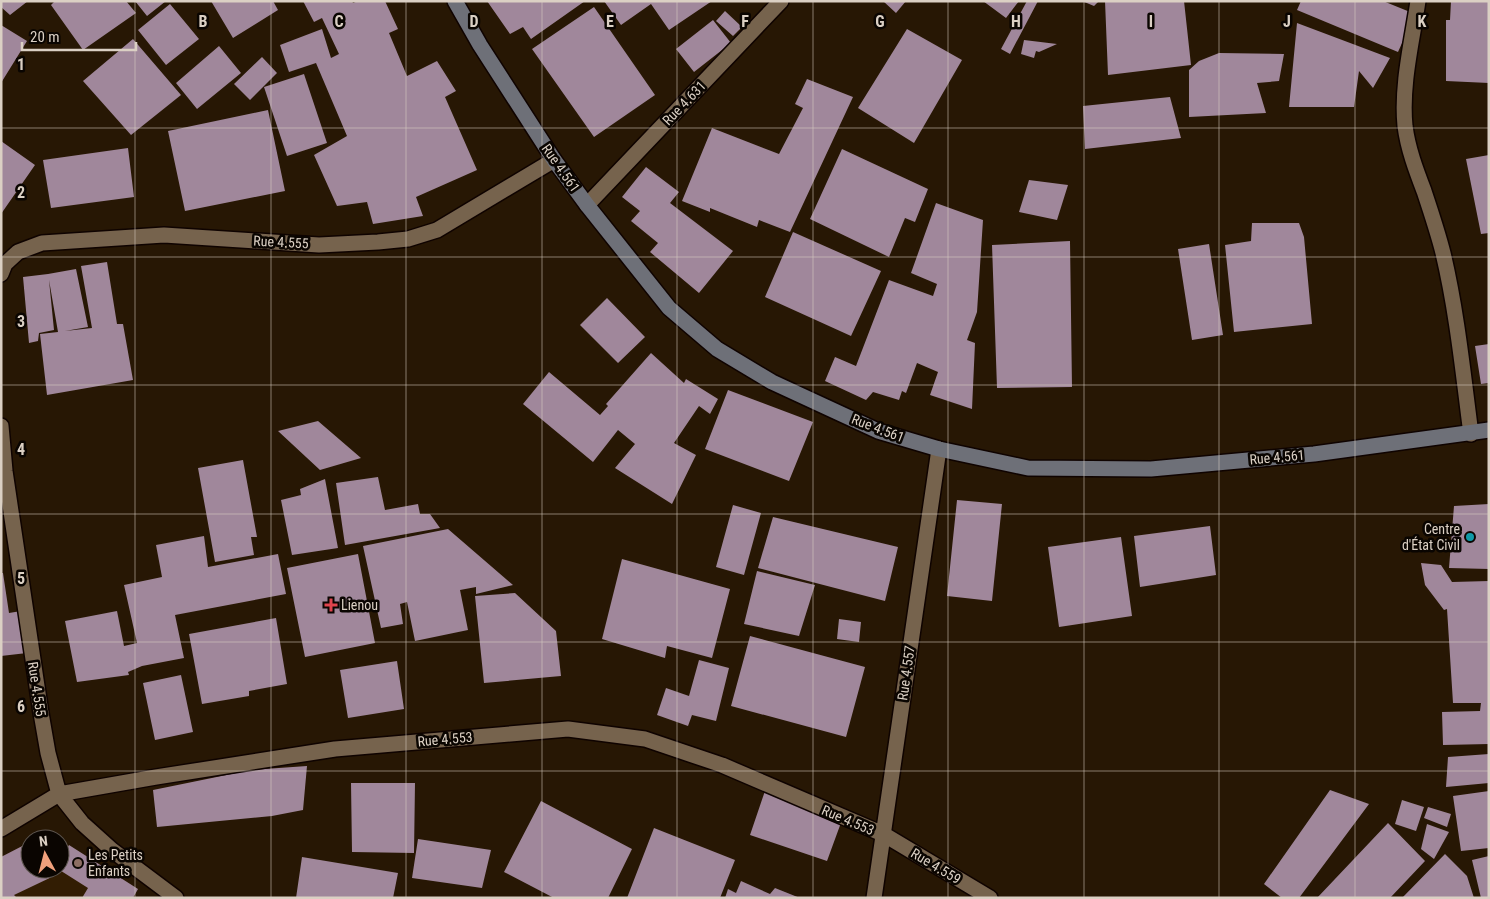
<svg xmlns="http://www.w3.org/2000/svg" width="1490" height="899" font-family="'Roboto Condensed',sans-serif">
	<style>
		.built { fill: #321d03 }
		.building { fill: #a0879b }
		.lines { fill: none; stroke-linecap: round; stroke-linejoin: round }
		.street-casing { stroke: #0f0300; stroke-width: 18 }
		.secondary-casing { stroke: #0f0300; stroke-width: 18 }
		.street { stroke: #76634d; stroke-width: 15 }
		.secondary { stroke: #6e7078; stroke-width: 15 }
		.grid { fill: none; stroke: #dbd0c4; stroke-width: 1; stroke-opacity: 0.55 }
		.culture-dot { fill: #0f9aa8; stroke: #0a0501; stroke-width: 2 }
		.health-dot { fill: #e0444e; stroke: #0a0501; stroke-width: 2 }
		.education-dot { fill: #8d6e63; stroke: #0a0501; stroke-width: 2 }
		.labels { text-anchor: middle; dominant-baseline: central; stroke-width: 5; stroke-linejoin: round; paint-order: stroke }
		.street-label { font-size: 14px; fill: #dbd0c4; stroke: #0a0501 }
		.poi-label { font-size: 14px; fill: #dbd0c4; stroke: #0a0501; text-anchor: start }
		.grid-label { font-size: 16px; text-anchor: middle; font-weight: bold; fill: #dbd0c4; stroke: #0a0501; stroke-width: 5; stroke-linejoin: round; paint-order: stroke }
	</style>
	<rect width="100%" height="100%" fill="#271704"/>
	<path class="built" d="M60 840 138 889 133 898H1V857L30 842V869H60Z"/>
	<path class="building" d="M1 1H28L10 15 1 7Z
		M55 1H126L136 13 83 50 51 5Z
		M135 1H166L147 16Z
		M211 1H273L278 10 233 38Z
		M303 1H352L353 3 358 1H385L398 29 389 33 407 76 437 61 456 91 445 97 477 170 416 197 423 216 373 224 367 202 337 206 314 155 347 136 316 63 289 72 280 45 322 29 331 58 339 54 322 18 314 22Z
		M487 1H585L531 39 523 27 510 34Z
		M604 1H712L669 30 651 4 621 25Z
		M883 1H906L896 13Z
		M983 1H1019L1006 18Z
		M1027 1H1038L1010 54 1001 49Z
		M1082 1H1099L1094 6Z
		M1105 1H1184L1191 65 1108 75Z
		M1301 1H1383L1415 14 1398 52 1297 10Z
		M1451 1H1489V83L1446 81V20H1450Z
		M170 4 199 39 166 65 138 30Z
		M594 7 655 95 594 137 532 49Z
		M725 11 742 27 733 36 716 21Z
		M713 20 731 43 694 72 676 49Z
		M1297 23 1390 58 1373 88 1359 71 1354 107H1289Z
		M1 25 27 41 1 83Z
		M907 29 962 60 914 143 858 108Z
		M133 39 181 95 131 135 83 81Z
		M1024 40 1057 44 1039 52 1036 51 1034 58 1021 54Z
		M219 46 241 73 197 109 176 83Z
		M1219 53 1284 54 1279 81 1257 83 1266 113 1189 117V70L1199 61Z
		M262 57 277 73 250 100 234 84Z
		M304 74 327 143 287 156 264 87Z
		M807 79 853 97 790 232 759 220 757 227 710 208V212L682 201 712 128 779 154 803 108 795 104Z
		M1170 97 1181 138 1085 149 1083 106Z
		M268 110 285 191 185 211 168 131Z
		M1 141 35 165 1 214Z
		M128 148 134 197 51 208 43 160Z
		M842 149 928 189 915 222 905 218 889 257 810 219Z
		M1489 155V233L1481 234 1466 159Z
		M646 167 679 192 670 203 733 251 699 293 650 252 658 243 631 221 640 211 622 197Z
		M1029 180 1068 185 1057 220 1019 212Z
		M936 203 983 220 977 312 967 340 975 343 972 409 930 395 938 372 917 363 906 393 902 391 899 400 873 392 866 400 825 381 835 357 856 366 889 280 933 296 937 284 911 273Z
		M1252 223H1299L1304 237 1312 324 1234 332 1225 245 1251 241Z
		M793 232 881 271 851 336 765 297Z
		M1070 241 1072 387 997 388 992 245Z
		M1209 244 1223 335 1192 340 1178 249Z
		M107 262 117 324H123L133 380 47 395 40 334 58 332 49 280 54 330 39 333 38 341 29 343 23 277 48 274 76 269 88 327 65 331 92 328 81 266Z
		M607 298 645 337 618 363 580 325Z
		M1489 344V383L1481 384 1475 346Z
		M651 353 684 383 686 379 718 399 710 414 699 406 674 443 696 455 672 504 615 468 635 444 618 430 593 462 523 404 549 372 600 415 608 406 606 404Z
		M728 390 813 422 789 481 705 449Z
		M318 421 361 458 320 470 278 431Z
		M243 460 257 537H251L254 555 215 562 198 468Z
		M378 477 385 510 418 504 420 514H430L440 528 345 545 336 483Z
		M325 479 338 548 292 555 281 500 301 495 300 489Z
		M957 500 1002 504 992 601 947 596Z
		M1489 504V569L1449 568 1454 506Z
		M733 505 761 513 744 575 716 567Z
		M773 517 898 547 885 601 758 568Z
		M1210 526 1216 575 1140 587 1134 536Z
		M448 529 513 585 476 594V587L460 590 468 630 415 641 407 602 400 604 403 624 381 628 363 546Z
		M204 536 208 567 278 554 286 594 175 615 184 658 142 666 128 672 129 675 77 682 65 621 117 611 124 646 137 643 124 585 162 577 156 545Z
		M1121 537 1132 616 1059 627 1048 547Z
		M358 554 375 643 305 657 287 568Z
		M622 559 730 589 712 658 667 646 665 658 602 639Z
		M1421 563 1441 565 1452 582 1489 581V744L1443 745 1442 712 1480 711 1481 703H1453L1447 609 1444 610 1425 585Z
		M757 571 815 585 799 636 744 624Z
		M1 573H3L9 613 21 611 27 653 1 656Z
		M515 593 556 631 561 676 484 683 475 596Z
		M276 618 287 684 249 691V696L202 704 189 634Z
		M839 619 861 622 859 642 837 639Z
		M750 636 865 667 846 737 731 706Z
		M699 660 729 668 716 721 692 715 688 726 657 715 666 688 689 696Z
		M397 661 404 709 348 718 340 670Z
		M181 675 193 732 155 740 143 683Z
		M1489 754V783L1446 787 1448 757Z
		M307 766 303 810 272 816 157 827 153 790 251 770Z
		M768 782 846 809 827 861 750 835Z
		M351 783H415L414 853 352 852Z
		M1330 790 1369 804 1299 898H1282L1264 884Z
		M1489 791V848L1461 851 1453 796Z
		M1402 800 1424 807 1416 831 1395 824Z
		M541 801 632 849 608 898H554L504 872Z
		M1428 807 1451 814 1447 827 1424 818Z
		M1388 823 1425 861 1390 898H1317Z
		M1427 824 1449 832 1434 859 1421 849Z
		M654 828 735 860 720 898H627Z
		M418 839 491 850 482 888 412 878Z
		M30 842V869H53L56 875 14 895 17 898H1V857Z
		M69 845 138 889 133 898H82L88 888 58 869H60V860Z
		M1445 854 1467 876 1474 898H1402Z
		M1489 856V898H1481L1472 860Z
		M302 857 398 873 393 898H296Z
		M741 881 770 894 775 888 800 898H725L728 889 736 893Z"/>
	<g class="lines">
		<defs>
			<path id="street" d="M1418 1C1412 42 1401 85 1405 126 1408 149 1416 170 1424 191 1431 212 1438 233 1443 253 1457 312 1463 373 1471 434
				M587 205 781 1
				M1 274 5 264 18 252 42 243 164 235 319 245 378 242 408 239 437 230 554 160
				M1 426 5 471 41 713 48 753 59 794 82 823 112 850 176 898
				M1 829 59 794 156 777 335 749 568 729 645 739 722 765 883 834 990 898
				M874 898 939 449"/>
			<path id="secondary" d="M455 1 480 45 554 160 587 205 669 308 717 349 772 382 878 431 939 449 1028 468 1151 469 1314 454 1489 430"/>
		</defs>
		<use href="#street" class="street-casing"/>
		<use href="#secondary" class="secondary-casing"/>
		<use href="#street" class="street"/>
		<use href="#secondary" class="secondary"/>
	</g>
	<path class="grid" d="M135 1V898M271 1V898M406 1V898M542 1V898M677 1V898M813 1V898M948 1V898M1084 1V898M1219 1V898M1355 1V898M1 128H1489M1 257H1489M1 385H1489M1 514H1489M1 642H1489M1 771H1489"/>
	<circle class="culture-dot" cx="1470" cy="537" r="5"/>
	<path class="health-dot" d="M328.5 597.5h5v5h5v5h-5v5h-5v-5h-5v-5h5z"/>
	<circle class="education-dot" cx="78" cy="863" r="5"/>
	<g class="labels">
		<g class="street-label">
			<text transform="translate(684 103) rotate(-46)">Rue 4.631</text>
			<text transform="translate(561 168) rotate(55)">Rue 4.561</text>
			<text transform="translate(281 242) rotate(3)">Rue 4.555</text>
			<text transform="translate(878 428) rotate(21)">Rue 4.561</text>
			<text transform="translate(1277 457) rotate(-5)">Rue 4.561</text>
			<text transform="translate(906 673) rotate(-82)">Rue 4.557</text>
			<text transform="translate(37 689) rotate(81)">Rue 4.555</text>
			<text transform="translate(445 739) rotate(-5)">Rue 4.553</text>
			<text transform="translate(848 820) rotate(23)">Rue 4.553</text>
			<text transform="translate(936 866) rotate(31)">Rue 4.559</text>
		</g>
		<g class="poi-label">
			<text x="1460" y="529" text-anchor="end">Centre<tspan x="1460" dy="16">d'État Civil</tspan></text>
			<text x="341" y="605">Lienou</text>
			<text x="88" y="855">Les Petits<tspan x="88" dy="16">Enfants</tspan></text>
		</g>
	</g>
	<g class="grid-label">
		<text x="203" y="27">B</text>
		<text x="339" y="27">C</text>
		<text x="474" y="27">D</text>
		<text x="610" y="27">E</text>
		<text x="745" y="27">F</text>
		<text x="880" y="27">G</text>
		<text x="1016" y="27">H</text>
		<text x="1151" y="27">I</text>
		<text x="1287" y="27">J</text>
		<text x="1422" y="27">K</text>
		<text x="21" y="70">1</text>
		<text x="21" y="198">2</text>
		<text x="21" y="327">3</text>
		<text x="21" y="455">4</text>
		<text x="21" y="584">5</text>
		<text x="21" y="712">6</text>
	</g>
	<rect width="1490" height="899" fill="none" stroke="#dbd0c4" stroke-width="5"/>
	<g transform="translate(45 854) rotate(353)"><circle r="24" fill="#0a0501" stroke="#5e564f"/>
	<path d="M0-4L9 19L0 12L-9 19Z" fill="#f1a17c"/>
	<text y="-8" font-size="14" font-weight="bold" text-anchor="middle" fill="#dbd0c4">N</text>
	</g>
	<path d="M22 42v8h114v-8" fill="none" stroke="#dbd0c4" stroke-width="2.5"/>
	<text x="30" y="42" font-size="15" fill="#dbd0c4" stroke="#0a0501" stroke-width="4" paint-order="stroke">20 m</text>
</svg>
